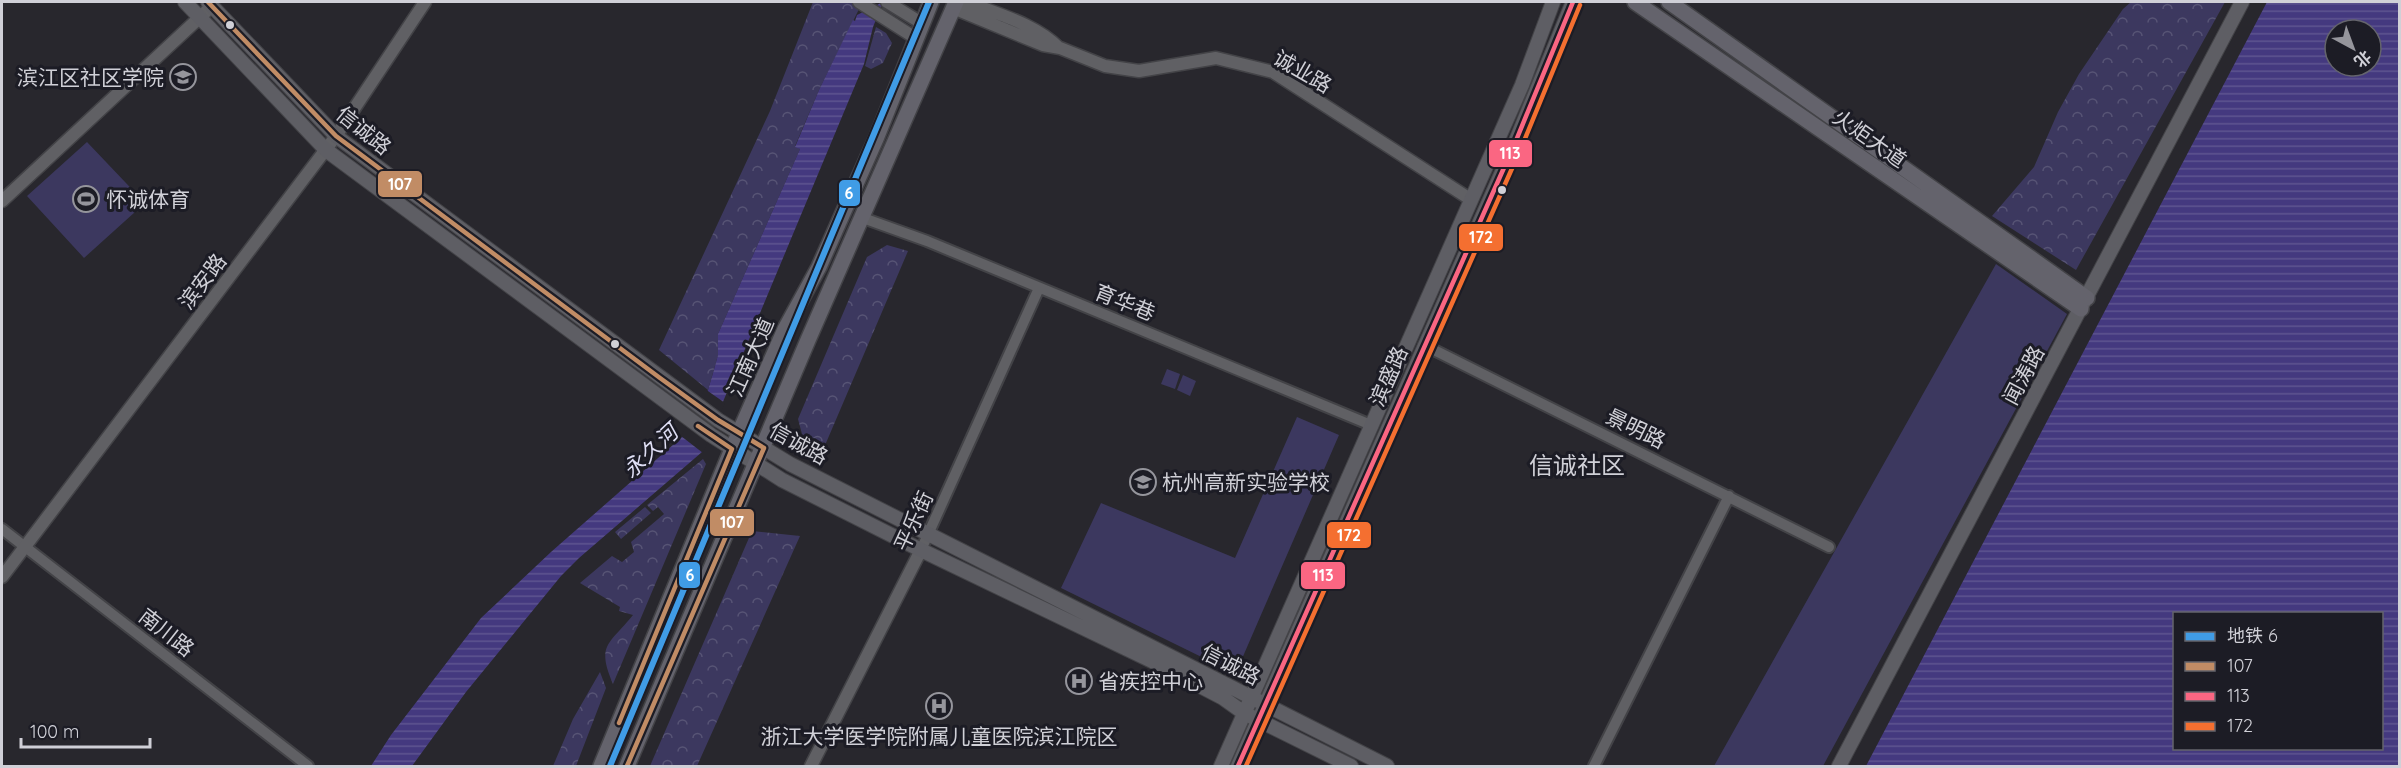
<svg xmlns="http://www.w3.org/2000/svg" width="2401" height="768" font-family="Quicksand,'Noto Sans SC',sans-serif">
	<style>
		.grass { fill: #3c385f }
		.forest { fill: url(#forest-crowns) }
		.water { fill: url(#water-rules); fill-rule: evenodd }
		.pier { fill: #28272d }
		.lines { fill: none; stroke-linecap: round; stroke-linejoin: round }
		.minor-casing { stroke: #434347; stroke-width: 14 }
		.tertiary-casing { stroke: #434347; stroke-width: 15 }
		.secondary-casing { stroke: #434347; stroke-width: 16 }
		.primary-casing { stroke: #434347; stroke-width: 18 }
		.minor { stroke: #606064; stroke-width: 10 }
		.tertiary { stroke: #606064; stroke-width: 12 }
		.secondary { stroke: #5e5e64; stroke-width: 14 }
		.primary { stroke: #64636c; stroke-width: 15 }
		.bus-1-casing { stroke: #1c1c25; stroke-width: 9 }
		.bus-2-casing { stroke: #1c1c25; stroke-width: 9 }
		.bus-3-casing { stroke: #1c1c25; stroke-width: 9 }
		.bus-1 { stroke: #c18c65; stroke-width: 4.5 }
		.bus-2 { stroke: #fa6682; stroke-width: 4.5 }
		.bus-3 { stroke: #f46f30; stroke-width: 4.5 }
		.metro-1-casing { stroke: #1c1c25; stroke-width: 10 }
		.metro-1 { stroke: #409ce6; stroke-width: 6 }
		.bus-dot { fill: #d0d0d7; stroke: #1c1c25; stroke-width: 2 }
		.labels { text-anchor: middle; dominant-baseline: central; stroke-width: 6; stroke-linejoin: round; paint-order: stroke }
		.street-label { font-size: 21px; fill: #d0d0d7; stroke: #1c1c25 }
		.poi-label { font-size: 21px; fill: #d0d0d7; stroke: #1c1c25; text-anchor: start }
		.water-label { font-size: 22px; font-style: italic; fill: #dfdff5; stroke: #1c1c25 }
		.quarter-label { font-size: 24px; fill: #d0d0d7; stroke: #1c1c25 }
		.line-badge { stroke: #1c1c25; stroke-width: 2 }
		.badge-label { font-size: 16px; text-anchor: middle; font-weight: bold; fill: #fff }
	</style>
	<defs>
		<pattern id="forest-crowns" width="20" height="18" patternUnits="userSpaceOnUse" patternTransform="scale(1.5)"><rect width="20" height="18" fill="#3c385f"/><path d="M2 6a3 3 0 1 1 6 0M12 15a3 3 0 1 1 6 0" fill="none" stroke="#575475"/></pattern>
		<pattern id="water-rules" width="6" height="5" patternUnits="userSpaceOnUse" patternTransform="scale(1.5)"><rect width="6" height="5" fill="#44397f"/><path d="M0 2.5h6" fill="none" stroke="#5e5590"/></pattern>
	</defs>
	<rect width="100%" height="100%" fill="#28272d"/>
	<path class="grass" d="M87 142 145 203 84 258 27 196Z
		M1996 264 2067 314 1823 766H1714Z
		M1167 369 1180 374 1175 389 1161 384Z
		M1183 375 1196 381 1190 396 1177 390Z
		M1297 417 1339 435 1241 661 1228 670 1061 588 1101 503 1235 558Z"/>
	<path class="forest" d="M813 2H854L860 7 819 90 795 146 800 149 718 334V355L708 390 659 350 770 111Z
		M2131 2H2225L2076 270 1992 216 2034 167 2058 112 2079 74 2123 9Z
		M876 27 886 33 892 43 883 63 871 69 865 66Z
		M887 245 908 251 820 457 806 449 798 419 867 257Z
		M703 459 706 464 613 684C596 644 609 645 633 615L619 611 620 607 580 583 612 556 622 562 634 552 631 542 664 514 658 507 653 511 647 505Z
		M645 507 651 513 621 539 615 532Z
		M752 531 800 536 697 766H650Z
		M600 672 606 688 576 766H553L573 719Z"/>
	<path class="water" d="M883 2 873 27 864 64 702 452 579 558 561 576 466 692 412 766H371L391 735 481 618 551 552 682 437 708 390 713 373 718 355V334L800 149 795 147 819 90 853 20 855 21 857 15Z
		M2267 2H2399V766H1866ZM2335 30H2371V66H2335ZM2174 614H2382V748H2174Z"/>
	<path class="pier" d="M705 389 725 403 703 453 681 436Z"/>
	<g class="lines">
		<defs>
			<path id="minor" d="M863 218 927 241 1371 425
				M1424 345 1829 547
				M2 529 308 766
				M921 550 1039 288
				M1594 766 1729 496"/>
			<path id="tertiary" d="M859 2 917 39
				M887 2 923 24
				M967 2C997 14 1036 24 1059 48
				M953 8 1043 45 1060 48 1105 66 1139 71 1216 58 1273 72 1470 199
				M2 201 212 6
				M2 577 336 136 425 2
				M811 766 921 550"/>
			<path id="secondary" d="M185 2 326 150 711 435 782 480 921 550 1152 661 1223 698 1244 713 1351 766
				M208 2 336 136 718 420 790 464 1387 766
				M1221 766 1522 85 1553 2
				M1238 766 1515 143 1573 2
				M1839 766 2242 2"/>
			<path id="primary" d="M1635 2 2081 309
				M1669 2 2087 298
				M601 766 732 449 785 329 819 267 876 139 931 2
				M627 766 808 340 956 2"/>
		</defs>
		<use href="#minor" class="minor-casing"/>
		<use href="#tertiary" class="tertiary-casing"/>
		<use href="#secondary" class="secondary-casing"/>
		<use href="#primary" class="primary-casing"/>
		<use href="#minor" class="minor"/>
		<use href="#tertiary" class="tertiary"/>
		<use href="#secondary" class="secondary"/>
		<use href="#primary" class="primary"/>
		<defs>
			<path id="bus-1" d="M208 2 336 136 660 378 718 420 764 448 627 766
				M619 723 732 449 698 426"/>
			<path id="bus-2" d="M1238 766 1515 143 1573 2"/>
			<path id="bus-3" d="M1246 766 1522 146 1580 5"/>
		</defs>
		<use href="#bus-1" class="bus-1-casing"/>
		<use href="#bus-2" class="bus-2-casing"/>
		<use href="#bus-3" class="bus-3-casing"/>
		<use href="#bus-1" class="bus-1"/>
		<use href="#bus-2" class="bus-2"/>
		<use href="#bus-3" class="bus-3"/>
		<defs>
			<path id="metro-1" d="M610 766 929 2"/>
		</defs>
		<use href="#metro-1" class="metro-1-casing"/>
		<use href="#metro-1" class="metro-1"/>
	</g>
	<defs>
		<symbol id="university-ring" viewBox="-11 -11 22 22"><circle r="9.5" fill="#1c1c25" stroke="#95959c" stroke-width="1.5"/><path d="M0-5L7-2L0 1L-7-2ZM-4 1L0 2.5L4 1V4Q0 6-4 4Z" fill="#95959c"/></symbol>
		<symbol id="stadium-ring" viewBox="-11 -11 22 22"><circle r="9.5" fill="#1c1c25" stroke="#95959c" stroke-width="1.5"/><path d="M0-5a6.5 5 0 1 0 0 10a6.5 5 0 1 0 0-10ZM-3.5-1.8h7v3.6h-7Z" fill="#95959c"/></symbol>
		<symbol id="school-ring" viewBox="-11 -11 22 22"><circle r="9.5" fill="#1c1c25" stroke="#95959c" stroke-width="1.5"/><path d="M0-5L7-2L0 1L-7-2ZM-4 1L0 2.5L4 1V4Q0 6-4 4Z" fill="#95959c"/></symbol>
		<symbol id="hospital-ring" viewBox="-11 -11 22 22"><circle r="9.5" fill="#1c1c25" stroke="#95959c" stroke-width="1.5"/><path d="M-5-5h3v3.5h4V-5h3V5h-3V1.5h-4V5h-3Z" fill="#95959c"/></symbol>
	</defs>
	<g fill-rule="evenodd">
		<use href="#university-ring" x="168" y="62" width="30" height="30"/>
		<use href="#stadium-ring" x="71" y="184" width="30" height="30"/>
		<use href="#school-ring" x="1128" y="467" width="30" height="30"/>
		<use href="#hospital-ring" x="1064" y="666" width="30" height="30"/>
		<use href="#hospital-ring" x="924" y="691" width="30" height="30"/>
	</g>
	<g class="bus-dot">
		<circle cx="230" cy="25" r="5"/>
		<circle cx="1502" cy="190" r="5"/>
		<circle cx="615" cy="344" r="5"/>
	</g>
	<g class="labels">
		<g class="street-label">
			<text transform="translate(1303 71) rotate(30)">诚业路</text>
			<text transform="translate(364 130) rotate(39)">信诚路</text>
			<text transform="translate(1870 138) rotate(35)">火炬大道</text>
			<text transform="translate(202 281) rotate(-53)">滨安路</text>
			<text transform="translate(1125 302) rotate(22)">育华巷</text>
			<text transform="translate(750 357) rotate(-66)">江南大道</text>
			<text transform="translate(2023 375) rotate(-62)">闻涛路</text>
			<text transform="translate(1388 376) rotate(-66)">滨盛路</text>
			<text transform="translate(1636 428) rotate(26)">景明路</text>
			<text transform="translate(799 443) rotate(29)">信诚路</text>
			<text transform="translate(913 521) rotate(-65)">平乐街</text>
			<text transform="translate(167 632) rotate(38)">南川路</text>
			<text transform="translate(1231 664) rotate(27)">信诚路</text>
		</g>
		<g class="poi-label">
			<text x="164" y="77" text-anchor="end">滨江区社区学院</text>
			<text x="106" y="199">怀诚体育</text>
			<text x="1162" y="482">杭州高新实验学校</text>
			<text x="1098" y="681">省疾控中心</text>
			<text x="939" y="736" text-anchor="middle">浙江大学医学院附属儿童医院滨江院区</text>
		</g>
		<g class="water-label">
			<text transform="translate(650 451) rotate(-43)">永久河</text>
		</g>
		<g class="quarter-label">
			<text x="1577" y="465">信诚社区</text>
		</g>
	</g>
	<g class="line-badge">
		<rect x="1488" y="139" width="45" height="29" rx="6" fill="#fa6682"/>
		<rect x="377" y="170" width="46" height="28" rx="6" fill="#c18c65"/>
		<rect x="838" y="179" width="23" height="28" rx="6" fill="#409ce6"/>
		<rect x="1458" y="223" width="46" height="29" rx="6" fill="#f46f30"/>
		<rect x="709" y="508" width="46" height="29" rx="6" fill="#c18c65"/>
		<rect x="1326" y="521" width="46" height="28" rx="6" fill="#f46f30"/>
		<rect x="678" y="561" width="23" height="28" rx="6" fill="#409ce6"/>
		<rect x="1300" y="561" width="46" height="29" rx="6" fill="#fa6682"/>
	</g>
	<g class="badge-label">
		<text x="1510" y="159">113</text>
		<text x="400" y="190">107</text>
		<text x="849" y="199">6</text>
		<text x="1481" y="243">172</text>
		<text x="732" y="528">107</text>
		<text x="1349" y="541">172</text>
		<text x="690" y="581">6</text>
		<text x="1323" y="581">113</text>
	</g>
	<rect width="2401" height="768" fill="none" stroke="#d0d0d7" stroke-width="6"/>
	<rect x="2173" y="612" width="210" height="138" fill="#1c1c25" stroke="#64646c" stroke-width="1.5"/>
	<rect x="2185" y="632" width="30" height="9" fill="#409ce6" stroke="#64646c" stroke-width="1.5"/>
	<text x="2227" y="642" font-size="18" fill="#d0d0d7">地铁 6</text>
	<rect x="2185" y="662" width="30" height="9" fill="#c18c65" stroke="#64646c" stroke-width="1.5"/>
	<text x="2227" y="672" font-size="18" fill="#d0d0d7">107</text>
	<rect x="2185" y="692" width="30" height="9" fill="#fa6682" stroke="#64646c" stroke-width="1.5"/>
	<text x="2227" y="702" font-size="18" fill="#d0d0d7">113</text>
	<rect x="2185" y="722" width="30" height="9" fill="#f46f30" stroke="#64646c" stroke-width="1.5"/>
	<text x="2227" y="732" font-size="18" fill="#d0d0d7">172</text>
	<g transform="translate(2353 48) rotate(139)"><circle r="28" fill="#1c1c25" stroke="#64646c" stroke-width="1.5"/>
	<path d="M0-4.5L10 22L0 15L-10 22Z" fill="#95959c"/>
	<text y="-9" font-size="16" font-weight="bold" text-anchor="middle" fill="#d0d0d7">北</text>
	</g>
	<path d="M21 738v9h129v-9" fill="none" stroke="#d0d0d7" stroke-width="3"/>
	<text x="30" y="738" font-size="18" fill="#d0d0d7" stroke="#1c1c25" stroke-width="4.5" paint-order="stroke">100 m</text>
</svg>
